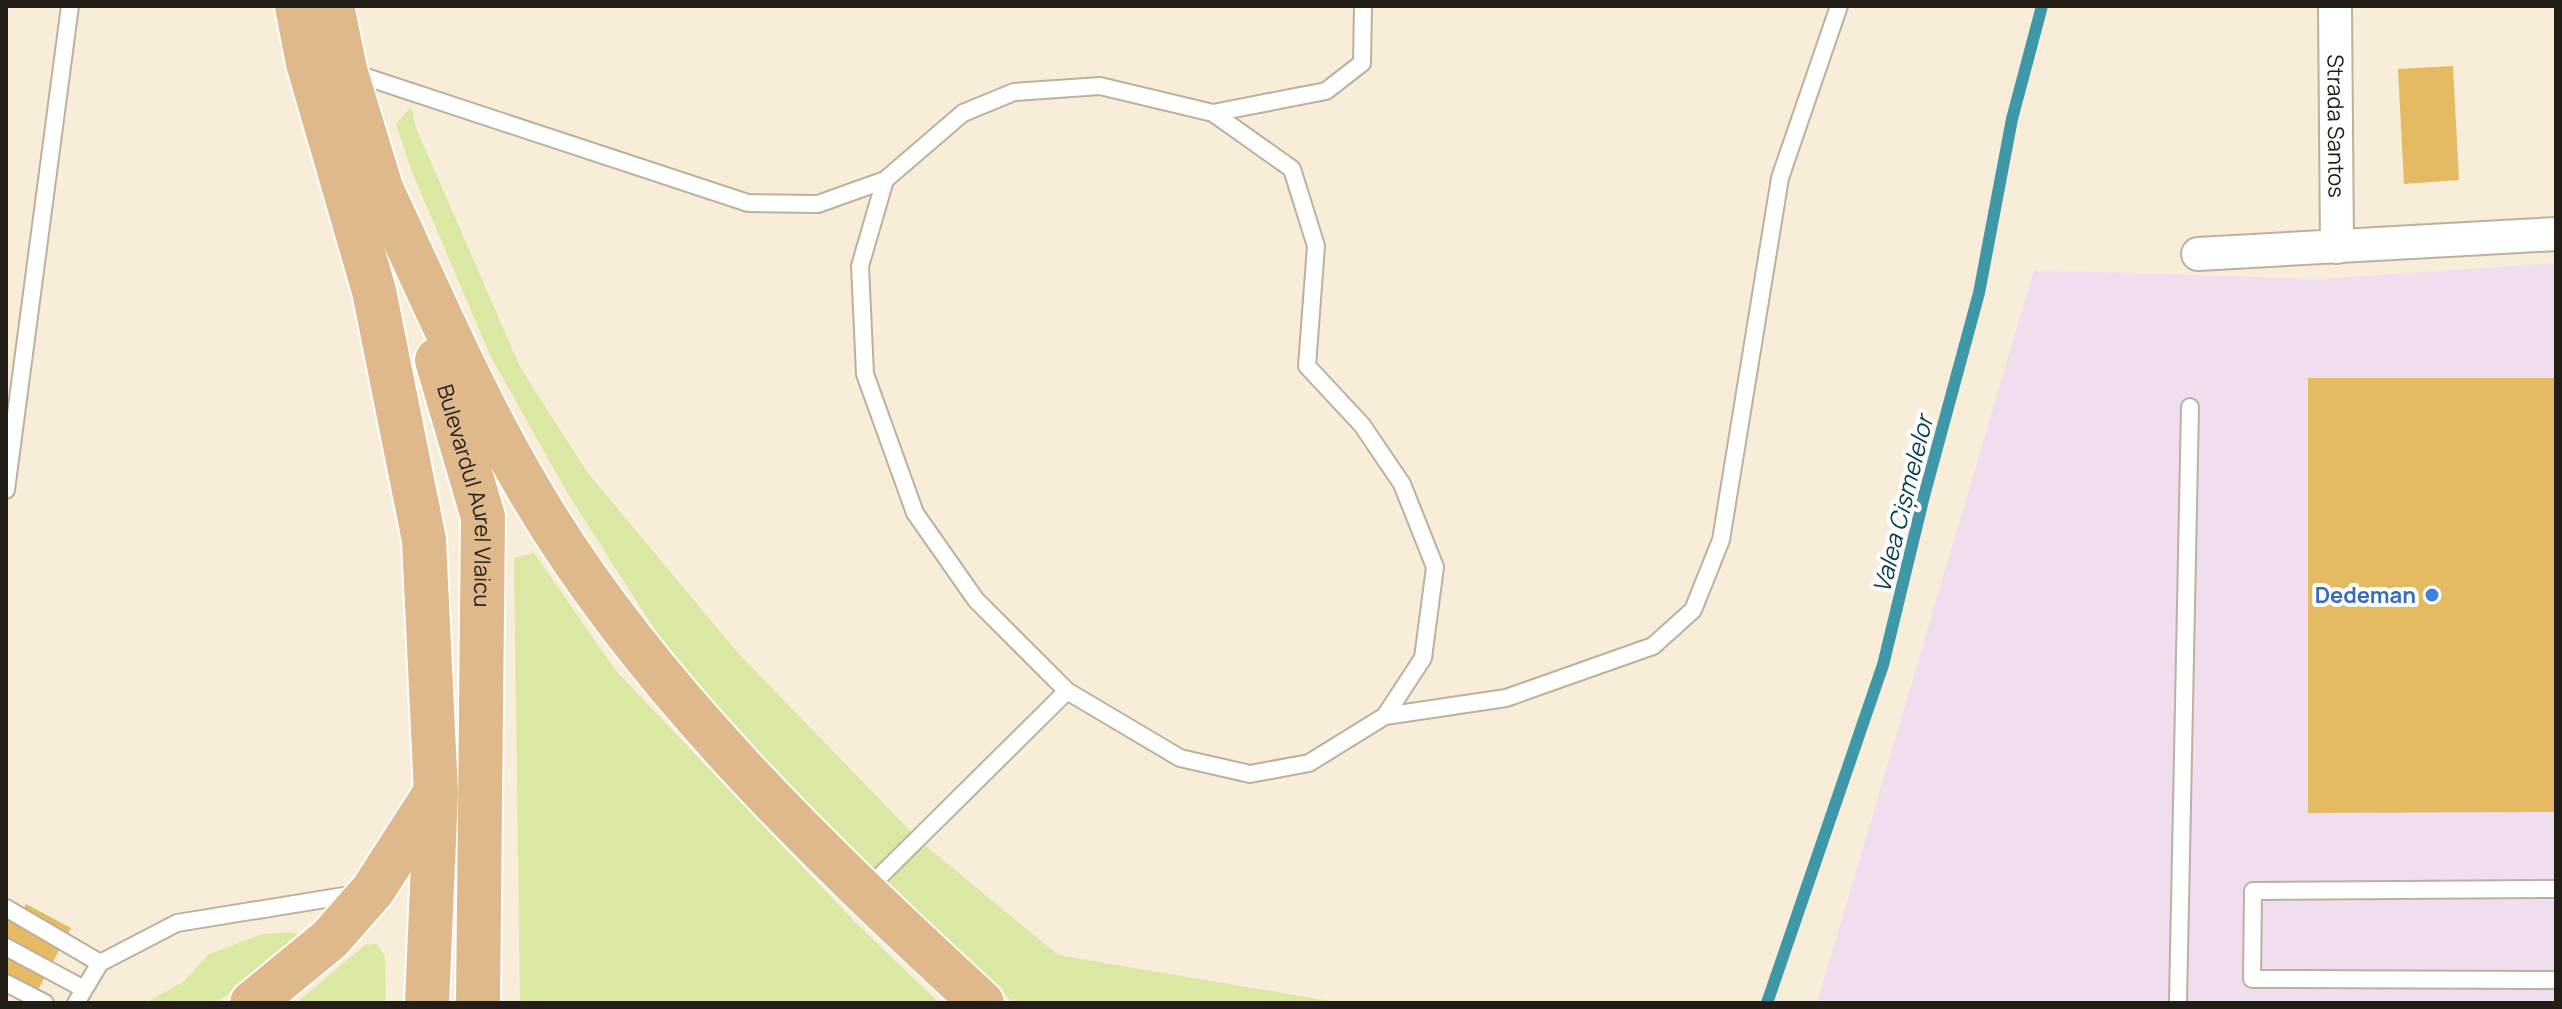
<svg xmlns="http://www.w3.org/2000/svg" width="2562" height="1009" font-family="Manrope,sans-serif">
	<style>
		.commercial { fill: #f0deef }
		.green { fill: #dae8a3 }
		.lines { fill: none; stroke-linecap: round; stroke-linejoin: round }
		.stream { stroke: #3e98a7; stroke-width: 12 }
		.building { fill: #e4ba63 }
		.lane-casing { stroke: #bbb19d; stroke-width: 20 }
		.street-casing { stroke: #bbb19d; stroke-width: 36 }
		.primary-casing { stroke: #fff; stroke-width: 48 }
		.lane { stroke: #fff; stroke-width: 16 }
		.street { stroke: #fff; stroke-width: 32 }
		.primary { stroke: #dfb98b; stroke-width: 44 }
		.shop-dot { fill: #3f7fe0; stroke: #fff; stroke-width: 3 }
		.labels { text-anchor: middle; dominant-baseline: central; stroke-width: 8; stroke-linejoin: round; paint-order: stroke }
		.street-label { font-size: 22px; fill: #221e17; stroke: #fff }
		.shop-label { font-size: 22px; font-weight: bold; fill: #366cbe; stroke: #fff; text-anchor: end }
		.water-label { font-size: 24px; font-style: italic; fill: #08434e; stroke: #fff }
	</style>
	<rect width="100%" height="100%" fill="#f8edd8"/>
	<path class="commercial" d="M2556 263V1003H1817L2034 270 2319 279Z"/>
	<path class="green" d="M411 107 416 128 520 367 587 472 737 652 920 841 1058 955 1342 1003H1014L876 879 693 689 568 494 491 357 412 172 396 124Z
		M534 553 616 671 855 922 939 1003H520L514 558Z
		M291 932 302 936 290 950 216 1003H145L183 982 209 954 263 934Z
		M376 944 385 956 386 1003H296L365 945Z"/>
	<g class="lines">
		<path class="stream" d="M1767 1003 1883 665 1924 496 1979 293 2012 119 2042 6"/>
	</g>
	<path class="building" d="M2453 66 2459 180 2404 184 2398 69Z
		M2308 378H2556V812L2308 813Z
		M26 904 71 928 31 1003 6 991V915L18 919Z"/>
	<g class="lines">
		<defs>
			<path id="lane" d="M351 72 748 203 818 204 885 180 963 113 1014 92 1100 86 1213 113 1292 169 1316 246 1307 366 1362 425 1402 484 1435 567 1423 658 1385 716
				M1213 113 1326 91 1362 63 1363 6
				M885 180 860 266 865 374 915 513 976 600 1067 691 1180 758 1250 774 1309 763 1385 716 1506 698 1653 646 1693 610 1721 540 1780 178 1839 6
				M6 490 70 6
				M2556 889 2253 891 2252 979 2556 980
				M866 890 1067 691
				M6 908 100 963
				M6 947 84 989
				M6 983 45 1003
				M76 1003 100 963 177 923 356 894
				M2178 1003 2190 407"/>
			<g id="street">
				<path id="s1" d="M2335 6 2337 247"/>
				<path d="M2198 254 2556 234"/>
			</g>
			<g id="primary">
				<path d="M297 6 308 63 374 291 424 540 436 793 427 1003"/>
				<path d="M332 6 345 70 388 211"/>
				<path d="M379 184C427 286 471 391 528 488 640 681 819 853 982 1003"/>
				<path id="s2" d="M437 360 483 517 478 1003"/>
				<path d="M252 1003 330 939 373 890 434 795"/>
			</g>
		</defs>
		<use href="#lane" class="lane-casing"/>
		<use href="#street" class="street-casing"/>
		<use href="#primary" class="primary-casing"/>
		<use href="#lane" class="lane"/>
		<use href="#street" class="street"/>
		<use href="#primary" class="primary"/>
	</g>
	<circle class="shop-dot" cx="2432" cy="595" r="8"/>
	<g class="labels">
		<g class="street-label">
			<text stroke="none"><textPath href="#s1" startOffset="120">Strada Santos</textPath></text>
			<text stroke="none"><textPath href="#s2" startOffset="140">Bulevardul Aurel Vlaicu</textPath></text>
		</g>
		<g class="shop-label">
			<text x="2416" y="595">Dedeman</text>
		</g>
		<g class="water-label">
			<text transform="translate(1902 504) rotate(-76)">Valea Cișmelelor</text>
		</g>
	</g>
	<rect width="2562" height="1009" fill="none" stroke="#221e17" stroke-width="16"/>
</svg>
